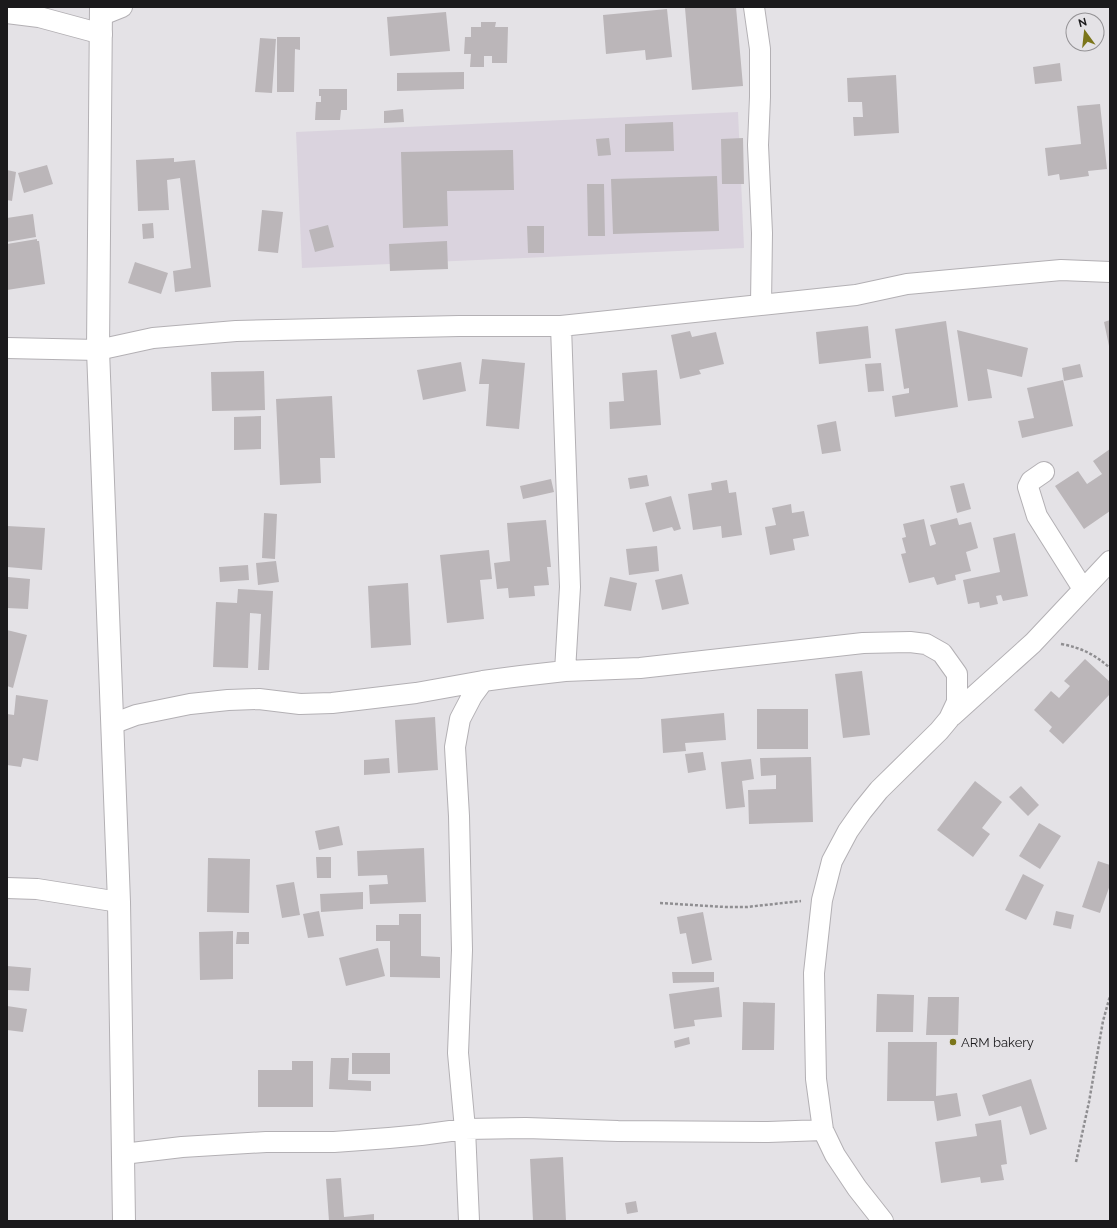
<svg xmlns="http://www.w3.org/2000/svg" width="1117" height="1228" font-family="Raleway,sans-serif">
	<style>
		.built { fill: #dad3de }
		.building { fill: #bbb6b9 }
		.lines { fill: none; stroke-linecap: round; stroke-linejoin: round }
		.minor-casing { stroke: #b3b0b4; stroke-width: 22 }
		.tertiary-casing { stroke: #b3b0b4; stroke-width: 24 }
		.path { stroke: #8f8e91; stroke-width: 2.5; stroke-dasharray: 3 2; stroke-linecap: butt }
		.minor { stroke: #fff; stroke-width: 20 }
		.tertiary { stroke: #fff; stroke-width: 22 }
		.poi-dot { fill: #7b751a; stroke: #e4e2e6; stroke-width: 1.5 }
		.labels { text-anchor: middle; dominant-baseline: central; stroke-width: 3; stroke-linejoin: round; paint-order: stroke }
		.poi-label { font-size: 13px; fill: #1b1a1c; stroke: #e4e2e6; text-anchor: start }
	</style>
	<rect width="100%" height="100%" fill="#e4e2e6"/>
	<path class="built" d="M738 112 744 248 302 268 296 132Z"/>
	<path class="building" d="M692 7H736L743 86 692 90 685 8Z
		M667 9 672 57 646 60 645 50 606 54 603 15Z
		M446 12 450 51 390 56 387 17Z
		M481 22H496L495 27H508L507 63H492V56H484V67H470L471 54H464L465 37H471V27H481Z
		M277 37H300V50L295 49 294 92H277Z
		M260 38 276 39 272 93 255 92Z
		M1060 63 1062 81 1035 84 1033 67Z
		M464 72V89L397 91V73Z
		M896 75 899 133 854 136 853 117H863L862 102H848L847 78Z
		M319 89H347V110H341L340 120H315L316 102H321V96H319Z
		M1100 104 1107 169 1088 171 1089 176 1060 180 1059 174 1048 176 1045 148 1081 144 1077 106Z
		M403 109 404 122 384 123V111Z
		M673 122 674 151 625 152V124Z
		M609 138 611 155 598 156 596 139Z
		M743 138 744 184H722L721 139Z
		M513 150 514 190 447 191 448 226 403 228 401 152Z
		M174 158V162L195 160 211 287 175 292 173 271 191 268 180 178 167 180 169 210 138 211 136 160Z
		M47 165 53 184 24 193 18 173Z
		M7 170 16 172 12 201 7 200Z
		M717 176 719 231 613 234 611 179Z
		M587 184H604L605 236H588Z
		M262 210 283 212 278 253 258 251Z
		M33 214 36 237 7 242V218Z
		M153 223 154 238 143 239 142 224Z
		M328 225 334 247 315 252 309 230Z
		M527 226H544V253H528Z
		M37 239V241H39L45 284 7 290V244Z
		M447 241 448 269 390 271 389 244Z
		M135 262 168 273 161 294 128 283Z
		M1110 320V345L1109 346 1104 322Z
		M946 321 958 407 895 417 892 396 909 393V388L904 389 895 329Z
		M868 326 871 358 819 364 816 332Z
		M957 330 1028 348 1022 377 987 369 992 398 968 401Z
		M690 331 692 337 716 332 724 364 699 370 701 374 680 379 671 335Z
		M482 359 525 363 519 429 486 426 489 384H479Z
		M461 362 466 391 423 400 417 370Z
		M881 363 884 391 868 392 865 364Z
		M1080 364 1083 377 1064 381 1062 368Z
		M657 370 661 425 610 429 609 402 624 401 622 373Z
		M264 371 265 410 212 411 211 372Z
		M1063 380 1073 426 1022 438 1018 421 1034 418 1027 388Z
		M332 396 335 458H320L321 483 280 485 276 399Z
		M261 416V449L234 450V417Z
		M836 421 841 451 822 454 817 425Z
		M1110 449V511L1084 529 1055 486 1078 471 1087 484 1102 474 1093 461Z
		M647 475 649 486 630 489 628 478Z
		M551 479 554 492 523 499 520 486Z
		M727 480 729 493 736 492 742 535 722 538 721 526 693 530 688 494 712 490 711 483Z
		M964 483 971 509 957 513 950 486Z
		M671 496 681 529 674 531 672 527 653 532 645 503Z
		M791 504 792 513 804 511 809 536 793 539 795 550 770 555 765 527 776 525 772 508Z
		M264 513 277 514 275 559 262 558Z
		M957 518 959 525 971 522 978 548 966 552 971 571 955 575 956 580 937 585 934 577 909 583 901 554 906 553 902 538 906 537 903 524 924 519 930 546 936 544 930 525Z
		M546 520 551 567H547L549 585 534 586 535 596 509 598 508 588 497 589 494 563 510 561 507 523Z
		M7 526 45 528 42 570 7 567Z
		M1015 533 1028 596 1003 601 1001 595 996 596 998 604 980 608 979 602 968 604 963 580 1000 572 993 538Z
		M657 546 659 571 629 575 626 549Z
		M489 550 492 579 480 580 484 619 447 623 440 555Z
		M276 561 279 582 258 585 256 563Z
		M248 565 249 580 220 582 219 567Z
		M682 574 689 604 662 610 655 580Z
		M8 577 30 579 28 609 7 608Z
		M610 577 637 583 631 611 604 606Z
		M408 583 411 645 371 648 368 586Z
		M238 589 273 591 269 670H258L261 614 250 613 248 668 213 667 216 602 237 603Z
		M7 630 27 635 13 688 7 686Z
		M1085 659 1110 682V694L1063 744 1049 731 1052 727 1034 710 1051 691 1059 698 1070 686 1064 681Z
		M862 671 870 735 843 738 835 674Z
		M16 695 48 700 38 761 23 758 21 767 7 765V714L14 715Z
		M757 709H808V749H757Z
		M724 713 726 740 685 743 686 751 663 753 661 719Z
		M435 717 438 770 398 773 395 720Z
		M703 752 706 770 688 773 685 754Z
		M811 757 813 822 749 824 748 790 776 789V775L761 776 760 758Z
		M389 758 390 773 364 775V760Z
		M751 759 754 779 742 781 745 807 726 809 721 762Z
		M975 781 1002 802 982 828 990 834 973 857 937 830Z
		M1021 786 1039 805 1028 816 1009 797Z
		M1039 823 1061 836 1040 869 1019 856Z
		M339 826 343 845 319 850 315 831Z
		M424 848 426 902 370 904 369 885 388 884 387 875 358 876 357 851Z
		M316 857H331V878H317Z
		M208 858 250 859 249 913 207 912Z
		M1098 861 1110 865V885L1100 913 1082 907Z
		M1023 874 1044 885 1026 920 1005 910Z
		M294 882 300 915 282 918 276 885Z
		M363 892V909L321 912 320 894Z
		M319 911 324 936 308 938 303 914Z
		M1056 911 1074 915 1071 929 1053 925Z
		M703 912 712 960 692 964 686 933 680 934 677 917Z
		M399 914H421V956L440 957V978L390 977V941H376V925H399Z
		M233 931V979L200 980 199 932Z
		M237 932H249V944H236Z
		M378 948 385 976 346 986 339 958Z
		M7 966 31 968 29 991 7 990Z
		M672 972H714V982L673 983Z
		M719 987 722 1017 694 1020 695 1026 674 1029 669 994Z
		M877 994 914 995 913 1032H876Z
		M928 997H959L958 1035H926Z
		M743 1002 775 1003 774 1050H742Z
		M7 1006 27 1009 23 1032 7 1030Z
		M689 1037 690 1044 675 1048 674 1041Z
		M888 1042H937L936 1096 957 1093 961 1116 937 1121 934 1101H887Z
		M352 1053H390V1074H352Z
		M331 1058H349L348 1080 371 1081V1091L329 1089Z
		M292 1061H313V1107H258V1070H292Z
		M1031 1079 1047 1129 1030 1135 1021 1106 989 1116 982 1095Z
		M1001 1120 1007 1164 1001 1165 1004 1180 981 1183 980 1177 941 1183 935 1142 977 1136 975 1124Z
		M563 1157 566 1221H533L530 1159Z
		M341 1178 344 1217 374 1214V1221H329L326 1179Z
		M636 1201 638 1212 627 1214 625 1203Z"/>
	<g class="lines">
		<defs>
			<path id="minor" d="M754 7 760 49V97L758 145 762 233 761 305
				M7 13 39 17 102 34
				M102 15 122 7
				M561 326 570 587 565 671
				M7 348 98 350 153 338 236 331 459 326H561L856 295 907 284 1061 270 1110 272
				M1044 472 1031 481 1028 487 1037 516 1083 589
				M952 716 1033 643 1110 561
				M112 724 136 715 190 704 228 700 259 699 300 704 332 703 416 693 483 681 521 676 565 671 640 668 863 643 910 642 926 644 942 653 957 674V702L949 719 939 731 879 790 862 811 848 831 832 861 822 900 814 973 816 1079 823 1130 835 1155 857 1188 883 1221
				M7 888 37 889 119 902
				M123 1154 182 1147 266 1142H334L389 1138 421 1135 465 1129 526 1128 618 1131 768 1132 823 1130
				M469 1221 465 1129 458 1053 462 950 459 816 455 747 460 719 472 696 483 681"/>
			<path id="tertiary" d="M101 7 98 350 119 902 124 1221"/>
		</defs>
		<use href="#minor" class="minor-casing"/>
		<use href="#tertiary" class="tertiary-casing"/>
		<path class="path" d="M1061 644C1082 648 1094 654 1110 668
			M660 903 725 907H747L801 901
			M1076 1162 1089 1102 1103 1021 1110 996"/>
		<use href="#minor" class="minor"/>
		<use href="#tertiary" class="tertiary"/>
	</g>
	<circle class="poi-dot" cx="953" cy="1042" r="4"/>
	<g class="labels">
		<g class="poi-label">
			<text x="961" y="1042">ARM bakery</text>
		</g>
	</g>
	<rect width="1117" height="1228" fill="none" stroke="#1b1a1c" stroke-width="16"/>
	<g transform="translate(1085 32) rotate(345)"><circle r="19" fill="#e4e2e6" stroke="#949295"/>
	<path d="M0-3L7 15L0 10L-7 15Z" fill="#7b751a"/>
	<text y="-6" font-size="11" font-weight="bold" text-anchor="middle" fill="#1b1a1c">N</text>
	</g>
</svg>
